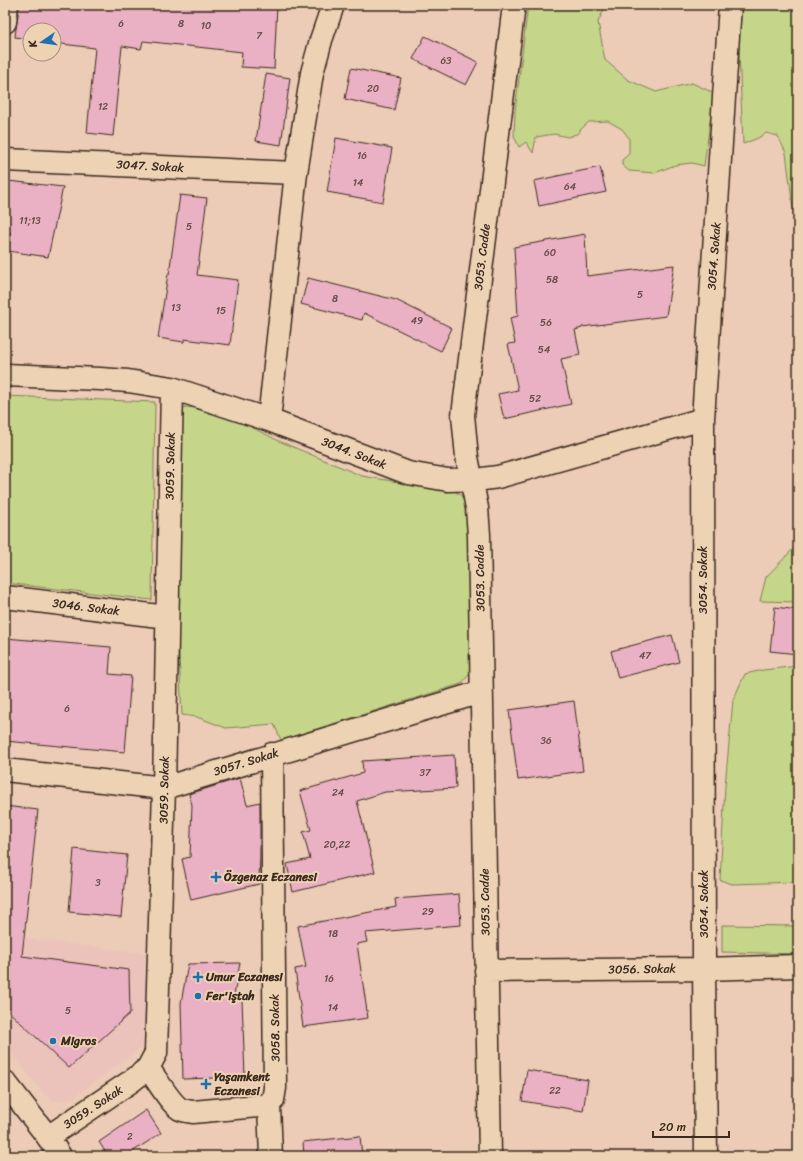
<svg xmlns="http://www.w3.org/2000/svg" width="803" height="1161" font-family="Sriracha,sans-serif">
	<style>
		.built { fill: #ebc3bb }
		.green { fill: #c5d589; stroke: #808054 }
		.building { fill: #eab1c4; stroke: #3b2a1e }
		.lines { fill: none; stroke-linecap: round; stroke-linejoin: round }
		.street-casing { stroke: #3b2a1e; stroke-width: 25 }
		.secondary-casing { stroke: #3b2a1e; stroke-width: 25 }
		.street { stroke: #edd2b4; stroke-width: 22 }
		.secondary { stroke: #edd2b4; stroke-width: 22 }
		.poi-dot { fill: #1f6fb2; stroke: #edd2b4; stroke-width: 1.5 }
		.labels { text-anchor: middle; dominant-baseline: central; stroke-width: 4; stroke-linejoin: round; paint-order: stroke }
		.number-label { font-size: 10px; fill: #674c48 }
		.street-label { font-size: 12px; fill: #3b2a1e; stroke: #edd2b4 }
		.poi-label { font-size: 12px; font-weight: bold; fill: #3b2a1e; stroke: #edd2b4; text-anchor: start }
	</style>
	<rect width="100%" height="100%" fill="#eccbb7"/>
	<filter id="ink" filterUnits="userSpaceOnUse"><feTurbulence type="fractalNoise" baseFrequency=".025" numOctaves="2"/><feDisplacementMap in="SourceGraphic" scale="8" xChannelSelector="R" yChannelSelector="G"/><feConvolveMatrix kernelMatrix="1 2 1 2 8 2 1 2 1" color-interpolation-filters="sRGB"/></filter>
	<g filter="url(#ink)">
		<path class="built" d="M5 936 150 954 149 1031 142 1047 71 1099 62 1101H54L45 1095 5 1045Z"/>
		<path class="green" d="M528 5H606L598 22 605 60 628 80 656 92 692 83 714 93 704 166 692 163 675 165 655 173 629 171 622 165V160L629 154V138L622 129 608 121 589 122 580 130 579 133 568 137 554 134 536 137 533 153 526 142 519 147 514 136 515 111Z
			M737 5H798V247L786 153 778 136 766 133 758 138 743 144Z
			M5 396 155 402 152 600 5 583Z
			M185 407 198 408 241 422 279 441 362 476 454 491 461 495 472 520 474 669 461 684 281 740 274 724 226 728 197 717 182 715 177 615 179 412Z
			M798 544V602L760 601 766 577Z
			M798 666V882L732 884 720 880 725 786 733 700 745 674 763 670Z
			M722 925 798 926V954L722 952Z"/>
		<path class="building" d="M19 5H277L274 69 241 67 242 52 143 41 141 49 122 46 113 136 87 133 95 48 54 43V30H30V39L15 37Z
			M425 36 478 62 466 85 413 59Z
			M351 68 401 78 394 110 345 99Z
			M266 74 290 78 281 145 256 141Z
			M336 138 392 148 383 202 327 192Z
			M600 167 606 192 539 206 534 181Z
			M8 181 63 187 48 257 8 251 10 232 5 231V211Z
			M180 195 207 198 197 275 238 280 230 345 184 339V342L158 338 168 274H169Z
			M585 234 587 276 674 265 666 316 582 327V328L575 330 580 355 561 359 571 404 504 419 498 394 518 390 508 344 515 343 510 318 518 316 514 247Z
			M308 278 396 300 452 328 441 351 364 313 362 320 301 304Z
			M775 607 798 610V654L770 651Z
			M672 635 679 662 618 678 611 651Z
			M5 638 111 647 109 674 131 676 125 752 5 741Z
			M574 701 583 771 518 780 509 710Z
			M454 755 456 788 385 792 357 801 375 872 293 892 287 864 310 859 303 832 311 830 300 791 363 773 362 761Z
			M240 778 247 805 260 802V854L259 884 191 900 182 859 190 857 192 805 189 794Z
			M5 806 38 810 22 956 129 970 130 1013 69 1068 5 1008Z
			M74 849 127 855 121 917 69 912Z
			M459 894 461 925 365 933 367 942 357 944 368 1018 303 1027 295 969 306 967 298 926 396 907 395 899Z
			M240 963 233 1001 242 1000 245 1077 183 1079 181 1003 188 964Z
			M527 1070 588 1080 583 1111 522 1101Z
			M146 1110 161 1133 126 1156H108L99 1142Z
			M360 1136 362 1156H304L303 1142Z"/>
		<g class="lines">
			<defs>
				<path id="street" d="M5 22 7 5
					M5 160 296 173
					M5 375 100 379 128 381 172 388 269 420 408 473 448 480 483 479 498 477 703 419
					M269 420 296 173 312 73 321 40 333 5
					M5 597 167 617
					M5 770 164 788 481 692
					M486 971 704 969 798 966
					M148 1068C156 1078 170 1103 180 1109 184 1111 188 1111 193 1112L269 1105
					M48 1137 133 1080 148 1068 156 1053 164 788 172 388
					M271 1156 269 1105 273 1100 275 1088 272 754
					M490 1156 479 535 477 508 467 457 463 415 514 5
					M706 1156 704 969 703 419 730 5"/>
				<path id="secondary" d="M5 1082 48 1137 60 1156"/>
			</defs>
			<use href="#street" class="street-casing"/>
			<use href="#secondary" class="secondary-casing"/>
			<use href="#street" class="street"/>
			<use href="#secondary" class="secondary"/>
		</g>
	</g>
	<g class="poi-dot">
		<path d="M214 871h4v4h4v4h-4v4h-4v-4h-4v-4h4z"/>
		<path d="M196 971h4v4h4v4h-4v4h-4v-4h-4v-4h4z"/>
		<circle cx="198" cy="996" r="4"/>
		<circle cx="53" cy="1041" r="4"/>
		<path d="M204 1078h4v4h4v4h-4v4h-4v-4h-4v-4h4z"/>
	</g>
	<g class="labels">
		<g class="number-label">
			<text x="121" y="24">6</text>
			<text x="181" y="24">8</text>
			<text x="206" y="26">10</text>
			<text x="259" y="36">7</text>
			<text x="446" y="61">63</text>
			<text x="373" y="89">20</text>
			<text x="103" y="107">12</text>
			<text x="362" y="156">16</text>
			<text x="358" y="183">14</text>
			<text x="570" y="187">64</text>
			<text x="30" y="221">11;13</text>
			<text x="189" y="227">5</text>
			<text x="550" y="253">60</text>
			<text x="552" y="280">58</text>
			<text x="640" y="295">5</text>
			<text x="335" y="299">8</text>
			<text x="176" y="308">13</text>
			<text x="221" y="311">15</text>
			<text x="417" y="321">49</text>
			<text x="546" y="323">56</text>
			<text x="544" y="350">54</text>
			<text x="535" y="399">52</text>
			<text x="645" y="656">47</text>
			<text x="67" y="709">6</text>
			<text x="546" y="741">36</text>
			<text x="425" y="773">37</text>
			<text x="338" y="793">24</text>
			<text x="337" y="845">20,22</text>
			<text x="98" y="883">3</text>
			<text x="428" y="912">29</text>
			<text x="333" y="934">18</text>
			<text x="329" y="979">16</text>
			<text x="333" y="1008">14</text>
			<text x="68" y="1011">5</text>
			<text x="555" y="1091">22</text>
			<text x="130" y="1137">2</text>
		</g>
		<g class="street-label">
			<text transform="translate(150 166) rotate(3)">3047. Sokak</text>
			<text transform="translate(714 256) rotate(-86)">3054. Sokak</text>
			<text transform="translate(482 257) rotate(-83)">3053. Cadde</text>
			<text transform="translate(354 453) rotate(21)">3044. Sokak</text>
			<text transform="translate(170 466) rotate(-89)">3059. Sokak</text>
			<text transform="translate(480 578) rotate(-91)">3053. Cadde</text>
			<text transform="translate(703 580) rotate(-90)">3054. Sokak</text>
			<text transform="translate(86 607) rotate(7)">3046. Sokak</text>
			<text transform="translate(246 762) rotate(-17)">3057. Sokak</text>
			<text transform="translate(164 790) rotate(-89)">3059. Sokak</text>
			<text transform="translate(485 902) rotate(-91)">3053. Cadde</text>
			<text transform="translate(704 904) rotate(-90)">3054. Sokak</text>
			<text transform="translate(642 969) rotate(-1)">3056. Sokak</text>
			<text transform="translate(275 1028) rotate(-91)">3058. Sokak</text>
			<text transform="translate(93 1107) rotate(-33)">3059. Sokak</text>
		</g>
		<g class="poi-label">
			<text x="224" y="877">Özgenaz Eczanesi</text>
			<text x="206" y="977">Umur Eczanesi</text>
			<text x="206" y="996">Fer'iştah</text>
			<text x="61" y="1041">Migros</text>
			<text x="214" y="1077">Yaşamkent<tspan x="214" dy="14">Eczanesi</tspan></text>
		</g>
	</g>
	<rect width="803" height="1161" fill="none" stroke="#edd2b4" stroke-width="20"/>
	<rect x="10" y="10" width="783" height="1141" fill="none" stroke="#3b2a1e" stroke-width="1.5" filter="url(#ink)"/>
	<g transform="translate(42 42) rotate(257)"><circle r="19" fill="#edd2b4" stroke="#a68f78"/>
	<path d="M0-3L7 15L0 10L-7 15Z" fill="#1f6fb2"/>
	<text y="-6" font-size="11" font-weight="bold" text-anchor="middle" fill="#3b2a1e">K</text>
	</g>
	<path d="M653 1131v6h76v-6" fill="none" stroke="#3b2a1e" stroke-width="2"/>
	<text x="659" y="1131" font-size="12" fill="#3b2a1e" stroke="#edd2b4" stroke-width="3" paint-order="stroke">20 m</text>
</svg>
